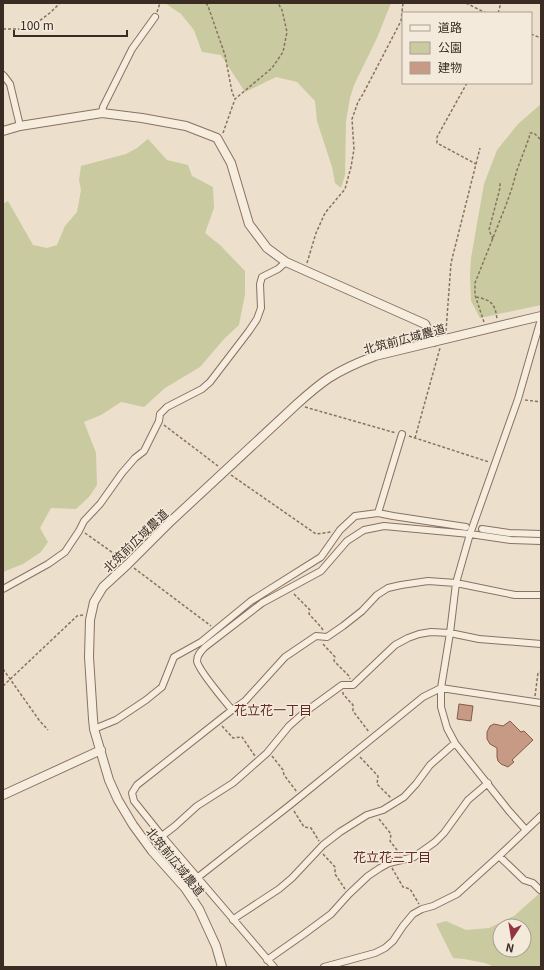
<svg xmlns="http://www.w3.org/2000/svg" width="544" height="970" font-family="Georgia,'Noto Sans JP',serif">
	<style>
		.green { fill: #c9caa0; fill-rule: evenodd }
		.building { fill: #c79a85; stroke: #855b48 }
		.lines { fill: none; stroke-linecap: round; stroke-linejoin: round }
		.minor-casing { stroke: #887261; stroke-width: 8 }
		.tertiary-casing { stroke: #887261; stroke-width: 10 }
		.path { stroke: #887261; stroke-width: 1.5; stroke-dasharray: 3 2; stroke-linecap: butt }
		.minor { stroke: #f7eddf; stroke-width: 6 }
		.tertiary { stroke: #f7eddf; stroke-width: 8 }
		.labels { text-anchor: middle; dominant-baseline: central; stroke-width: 3; stroke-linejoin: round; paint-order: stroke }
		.street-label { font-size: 12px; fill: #3a2c23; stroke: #f4eadb }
		.neighbourhood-label { font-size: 13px; fill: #632d26; stroke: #f4eadb }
	</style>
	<rect width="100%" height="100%" fill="#ecdfcc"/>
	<path class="green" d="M165 3H391L377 38 354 85 350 98 346 121 345 175 341 188 335 183 332 167 317 121 315 101 297 82 276 77 245 92 221 55 202 52 194 30 181 14Z
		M541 104V305L480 318 471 301 470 275 471 258 484 184 497 150 518 124Z
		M148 139 167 160 188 165 192 176 213 187 214 208 205 233 220 245 245 271V294L239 325 224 339 200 367 165 388 144 407 121 402 101 415 84 422 96 453 97 485 89 497 76 509 51 508 40 528 48 542 41 552 23 564 3 572V204L8 201 33 245 47 248 57 245 65 226 77 212 81 190 79 180 81 166 126 154 137 148Z
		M541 892V967H495L485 963 464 959 453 958 436 924 446 921 466 930 489 928 514 916ZM500 926H524V950H500Z"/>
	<path class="building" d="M459 704 473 706 471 721 457 719Z
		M510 721 521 732 524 731 533 740 512 760 514 762 508 767 501 764 498 761 497 757V748L490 744 487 739V732L490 726 494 724 503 726Z"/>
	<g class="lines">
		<defs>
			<path id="minor" d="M3 75 4 76 10 84 20 126
				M102 113 103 107 132 49 155 17
				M378 513 402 434
				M482 529 509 533 541 534
				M3 589 48 564 65 552 79 531 84 521 100 504 122 473 135 458 144 451 159 421 160 414 167 407 202 389 210 382 249 331 257 319 261 308 260 284 262 277 278 269 286 262
				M232 710C225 701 198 670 197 661 197 655 201 651 205 647L262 603 321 571 347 541 364 530 384 526 470 534 511 540 541 541
				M94 729 116 720 146 700 162 687 174 657 201 642 251 601 321 557 340 530 355 516 378 513 393 516 466 527
				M526 830 509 811 455 743 447 728 441 707V688L450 633 456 583 470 534 518 399 541 319
				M162 836 175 826 197 806 233 783 267 753 289 726 305 712 342 685H353L395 645 408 638 419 634 431 632 450 633 479 639 541 644
				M499 856 524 880 533 883 540 890 541 889
				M197 878 290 805 423 697 441 688 541 703
				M233 920 238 916 279 889 292 878 323 845 340 832 367 815 383 810 404 797 416 784 430 765 455 743
				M267 960 304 934 331 914 349 894 368 876 380 868 389 863 414 857 435 842 444 833 468 800 488 783
				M274 967 162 836 134 801 132 793 137 785 232 710 245 701 285 657 316 636 327 637 343 626 362 611 377 595 388 588 401 585 428 581 456 583 515 595H541
				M324 967 375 953 385 948 393 941 403 926 413 914 422 909 433 906 457 894 499 856 541 816"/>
			<path id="tertiary" d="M3 131 20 126 102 113 142 118 186 126 217 138 231 163 249 224 267 248 286 262 425 324 434 342
				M3 795 101 750
				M222 967 216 946 199 909 185 888 152 851 133 825 118 800 109 780 94 729 93 719 89 657 90 620 94 602 103 587 128 564 171 521 297 404C307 395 317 386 329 378 343 369 359 362 375 356L541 316"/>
		</defs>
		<use href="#minor" class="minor-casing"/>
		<use href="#tertiary" class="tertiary-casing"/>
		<path class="path" d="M206 3 208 6 225 55 232 92 235 99
			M466 3 486 13
			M157 12 160 3
			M498 13 501 3
			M3 29H29L51 12 60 3
			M531 34 541 38
			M467 83 437 137V143L476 164
			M223 133 235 99 272 68 283 52 287 32 282 10 278 3
			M493 239 489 230 500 188V182
			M307 263 316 233 325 213 345 189 351 167 354 149 352 119 358 102 363 94 401 21 403 3
			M476 297C491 300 495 303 497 319
			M484 322 475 295V283L506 205 512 188 517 170 529 138 530 133H534L541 140
			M446 331 451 263 480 148
			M525 400 541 402
			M305 407 396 433
			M164 425 218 466
			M409 436 489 462
			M415 438 440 348
			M231 475 316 534 331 532
			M85 533 123 560
			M134 568 211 626
			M294 594 310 610 309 614 321 627 323 630
			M323 644 335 657 334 661 349 676 350 679
			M3 669 39 720 48 730
			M3 686 77 616 83 615
			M343 692V694L353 705V711L369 732
			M535 696 538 673 541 672
			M222 726 233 738 242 737 255 756
			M272 756 283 770 284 775 297 792
			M360 757 378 776 377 784 391 798
			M294 811 304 827 311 828 319 841
			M379 819 391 834 390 841 400 854
			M323 854 335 867V874L345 889
			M392 868 403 887 410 889 419 904"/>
		<use href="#minor" class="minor"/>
		<use href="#tertiary" class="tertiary"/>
	</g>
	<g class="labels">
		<g class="street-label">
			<text transform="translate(404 338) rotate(-15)">北筑前広域農道</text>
			<text transform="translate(135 540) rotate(-44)">北筑前広域農道</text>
			<text transform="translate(176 861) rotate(51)">北筑前広域農道</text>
		</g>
		<g class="neighbourhood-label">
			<text x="273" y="709">花立花一丁目</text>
			<text x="392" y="856">花立花三丁目</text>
		</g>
	</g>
	<rect width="544" height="970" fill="none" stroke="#3a2c23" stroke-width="8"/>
	<rect x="402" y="12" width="130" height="72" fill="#f4eadb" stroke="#aa9e91"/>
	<rect x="410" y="25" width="20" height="6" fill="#f7eddf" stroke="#aa9e91"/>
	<text x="438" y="32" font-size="12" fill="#3a2c23">道路</text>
	<rect x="410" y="42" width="20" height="12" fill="#c9caa0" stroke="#aa9e91"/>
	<text x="438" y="52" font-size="12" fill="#3a2c23">公園</text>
	<rect x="410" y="62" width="20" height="12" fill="#c79a85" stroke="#aa9e91"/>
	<text x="438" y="72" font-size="12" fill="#3a2c23">建物</text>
	<g transform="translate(512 938) rotate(192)"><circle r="19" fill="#f4eadb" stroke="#aa9e91"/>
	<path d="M0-3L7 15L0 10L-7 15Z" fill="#92353f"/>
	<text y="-6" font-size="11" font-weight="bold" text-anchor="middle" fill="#3a2c23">N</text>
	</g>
	<path d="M14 30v6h113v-6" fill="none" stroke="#3a2c23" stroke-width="2"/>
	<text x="20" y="30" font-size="12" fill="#3a2c23" stroke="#f4eadb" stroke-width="3" paint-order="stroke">100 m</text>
</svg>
